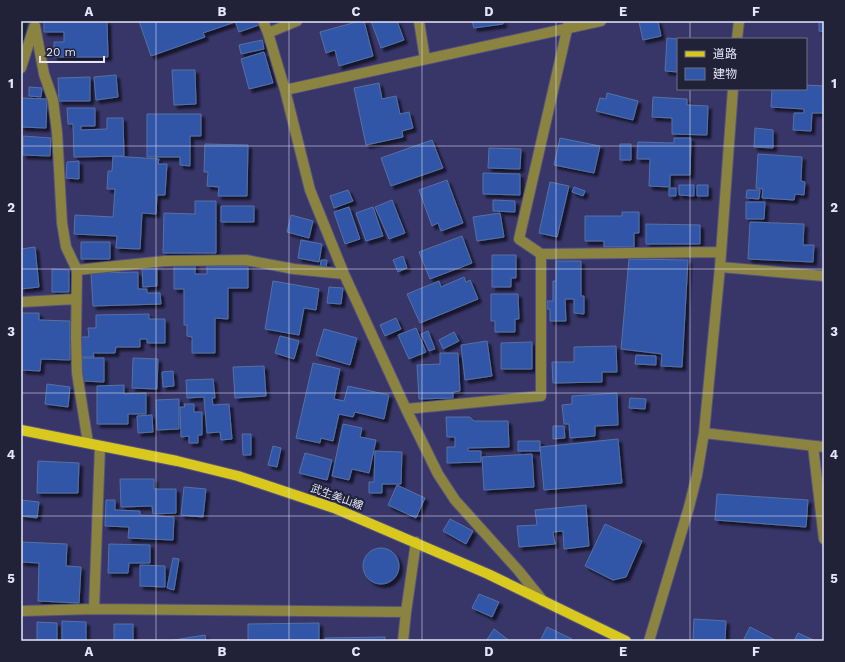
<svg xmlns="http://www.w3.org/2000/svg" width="845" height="662" font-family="'Work Sans','Noto Sans JP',sans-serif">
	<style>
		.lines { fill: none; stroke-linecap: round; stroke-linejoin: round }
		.stream { stroke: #16292f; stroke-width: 6 }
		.building { fill: #3056a7; stroke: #5771a4; filter: url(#shadow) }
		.minor-casing { stroke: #54517f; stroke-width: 12 }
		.major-casing { stroke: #54517f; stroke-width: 12 }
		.minor { stroke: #8b8441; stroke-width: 10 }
		.major { stroke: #d9c91e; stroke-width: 10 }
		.grid { fill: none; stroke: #e5e6fa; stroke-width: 1; stroke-opacity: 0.55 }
		.labels { text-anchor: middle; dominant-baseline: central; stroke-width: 4; stroke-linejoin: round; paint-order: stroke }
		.street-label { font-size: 11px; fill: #e5e6fa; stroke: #212138 }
		.neatline { fill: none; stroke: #e5e6fa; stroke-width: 1.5 }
		.grid-label { font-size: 13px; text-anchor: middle; font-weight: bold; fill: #e5e6fa }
	</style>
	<defs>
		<filter id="shadow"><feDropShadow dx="3.5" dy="3.5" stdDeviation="1" flood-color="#0009"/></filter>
	</defs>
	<rect width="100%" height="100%" fill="#383568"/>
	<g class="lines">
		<path class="stream" d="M21 40 25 21"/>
	</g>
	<path class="building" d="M44 21H107L108 57H54V42H64V32H44Z
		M139 21H234L235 22 203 33 205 37 151 56Z
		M235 21H257L259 25 239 32Z
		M360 21H364L373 56 339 66 335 50 326 53 320 32Z
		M371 21H397L404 40 381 48Z
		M472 21H503V24L474 28Z
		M644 21H658L661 36 643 40 639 22Z
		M819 21H824V32L819 31Z
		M667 38 678 39V72L665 71Z
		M262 40 264 49 241 54 239 45Z
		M264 52 273 83 249 89 241 59Z
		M172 70H195L196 104 174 105Z
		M116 75 118 97 96 100 94 77Z
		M90 77V101H59L58 78Z
		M379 83 382 99 396 96 400 114 409 112 413 128 402 131 403 137 366 145 354 88Z
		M806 85 824 86 823 113H812L811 131 793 130 794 113H804V109L771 107 772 89H806Z
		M29 87 42 88 41 97 29 96Z
		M607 93 638 101 633 120 596 111 600 98 606 99Z
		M653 97 687 99V105L708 106 707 135 672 134V118L652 117Z
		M21 98 47 99 46 128 21 127Z
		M67 108H95V126H81V130L107 129V118H123L124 156 74 157 73 124H68Z
		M147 114H201V136H190V166L180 165V157H147Z
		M755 128 773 130V148L754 147Z
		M23 136 51 138 50 156 23 155Z
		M560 138 600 146 594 173 554 165Z
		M674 138H691L690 175H670V187L649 186 650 159H637L638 142 674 143Z
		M432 140 443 168 391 186 381 158Z
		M205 144 248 145 247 196H218L219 187 207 186 208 172H204Z
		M620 144H631V160H620Z
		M489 148 521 149 520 169 488 168Z
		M758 154 802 157 801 181 805 182 804 195 795 194 794 200 762 198 763 189 756 188Z
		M113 156 159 159 158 164H167L165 195H157L156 214 142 213 140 249 116 248 117 236 74 234 75 215 113 217 115 189H107L108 171H112Z
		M79 161V179L66 178 67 162Z
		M483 173 520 174V195L483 194Z
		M447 180 463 223 441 231 438 223 432 226 419 190Z
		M550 182 569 186 557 237 539 233Z
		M679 185H694V196L679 195Z
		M697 185H708V196H697Z
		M574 187 585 191 583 196 572 192Z
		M669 188H676V196H669Z
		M348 190 353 201 334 208 330 196Z
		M747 190H760L759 199 746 198Z
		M392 200 405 233 389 239 375 207Z
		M493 200 515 201V212L493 211Z
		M195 201H216V253H163L164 213 195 214Z
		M746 202H765L764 219H746Z
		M221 206H254V222H221Z
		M349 207 360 239 345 244 334 212Z
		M373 207 383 236 366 241 356 213Z
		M622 212H639V233H634V247H604V241H585V216H622Z
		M500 213 504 237 477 241 473 217Z
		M291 215 313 221 309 238 287 232Z
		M750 222 804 224 803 245H814L813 262 748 259Z
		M646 224 700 225V244H646Z
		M462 236 472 263 430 279 419 252Z
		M301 240 322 244 319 262 298 258Z
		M81 242H110V259H81Z
		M35 247 39 287 21 289V249Z
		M492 255H516V278H511V287H492Z
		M403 256 407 268 398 272 393 260Z
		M629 259 688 260 682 367 661 366 662 354 621 349Z
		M321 260H327L326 269 320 268Z
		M556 261H581V296H584V314L574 313V299H565L566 321H550V309H547V301H553V281H556Z
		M174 263H195V274H207V266H248V288H228V319L215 318V353H192V337L187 336V325H184V289H174Z
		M142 267H157V286L143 287Z
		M52 269 69 270V292H52Z
		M138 272V289H147V293H160L161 304 93 306 91 273Z
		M464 277 466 282 470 280 478 299 420 323 407 294 439 281 441 287Z
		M273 281 319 289 316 310 304 308 299 335 265 329Z
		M329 287 343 288 341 304 327 303Z
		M491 294H518L519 319H515V332H495V321H491Z
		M21 313H39V320L70 321V360L41 359 40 371 22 370V359H21Z
		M149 314V319H165V343H147V339H140V347H116L115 353H93L94 357H80V337H89L88 328H96V315Z
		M396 318 401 329 385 336 380 325Z
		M416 328 426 352 409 359 398 335Z
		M324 329 357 338 350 365 316 355Z
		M428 331 435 349 429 351 421 334Z
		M454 332 459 341 443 349 439 340Z
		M280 336 299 341 294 359 275 353Z
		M487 341 492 376 465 380 461 345Z
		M532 342V369H501V343Z
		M616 346 617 372H602V382L553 383 552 362H574V347Z
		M440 353H458L460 391 453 392V398L419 399 417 365 440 364Z
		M636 355 656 356V365L635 364Z
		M82 358H104V382L82 381Z
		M133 358 158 359 157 389 132 388Z
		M313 363 340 369 334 399 344 401 348 386 389 395 384 419 355 412 353 417 339 414 333 441 321 438 320 443 296 438Z
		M264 366 266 396 235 398 233 367Z
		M173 371 174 386 163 387 162 372Z
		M213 379 215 398H212L213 405 229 404 232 439 221 440 220 432 207 433 204 397 187 398 186 380Z
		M47 384 70 387 68 407 45 404Z
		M124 385V394L146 393V414H128V424H97V386Z
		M617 393 618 425 595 426V436L570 438 569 424H564L562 405 572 404V396Z
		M630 398 646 399 645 409 629 408Z
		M179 399V429L157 430 156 400Z
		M184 404H194V412H202V435H198V443H189V436L181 437 180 407H185Z
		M152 415 153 432 138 433 137 416Z
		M446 417H470L474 421H508L509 447 468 448V451H481V462L447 463V447H455V437H447Z
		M343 424 362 428 360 437 376 440 369 473 352 469 349 480 332 476Z
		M553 426H564L565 438 553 439Z
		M242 434H251V455H243Z
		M618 439 622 483 544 490 540 447Z
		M518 441H540V451H518Z
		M273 446 281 448 277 467 268 465Z
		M375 451 402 452 401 484H382V493H369V482H374Z
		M305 453 332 460 327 480 299 473Z
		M532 454 534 487 484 490 482 457Z
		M38 461 79 463 78 493H37Z
		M120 479H154V489H176V513L153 514 152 506 121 507Z
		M397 485 425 498 416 518 388 505Z
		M184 487 206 489 203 517 181 515Z
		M717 494 808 500 806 527 715 520Z
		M21 500 39 502 37 518 21 516Z
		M106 500H115V510L140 511V515L174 517 173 540 128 538 129 527 105 526Z
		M586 505 589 546 564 549 563 531 553 532 555 544 519 547 517 526 537 525 535 510Z
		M450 519 473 531 466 544 443 531Z
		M605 524 642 541 626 577 613 580 585 566Z
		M21 542 67 544 66 566 81 567 79 603 38 601 39 563 21 562Z
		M109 544 150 545V563H129L128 573H108Z
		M363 566a18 18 0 1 1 36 0a18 18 0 1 1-36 0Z
		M173 558 179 559 174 590 167 588Z
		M140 565 165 566V587L140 586Z
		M479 594 499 602 492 617 472 608Z
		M694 619 726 621 725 641H693Z
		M62 621 86 622V641H62Z
		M37 622 57 623V641H37Z
		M319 623V641H248V624Z
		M114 624H133V641H114Z
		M547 627 572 639 571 641H540Z
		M750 627 775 640 774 641H743Z
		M494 629 510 641H486Z
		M798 633 816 641H794Z
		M205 635 206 641H168Z
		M385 637V641H325V638Z"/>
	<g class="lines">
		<defs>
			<path id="minor" d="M263 21 268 33 285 90 310 190 344 274 406 409 438 474 455 500 518 570 543 601
				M419 21 425 59
				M569 21 519 239 541 254 721 252
				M35 26 44 74 53 100 57 132 62 223 66 247 77 270 76 337 77 373 88 443
				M268 33 297 21
				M737 39 739 21
				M21 68 34 27
				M285 90 601 21
				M720 267 824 276
				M77 270 165 261 246 260 294 269 344 274
				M21 302 76 299
				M406 409 541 396V254
				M704 433 824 447
				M813 446 824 539
				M94 609 100 446
				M21 611 94 609 406 612
				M403 641 406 612 416 542
				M649 641 689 507 697 475 704 433 720 267 733 89"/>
			<path id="major" d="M21 430 177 461 238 476 334 508 488 574 626 641"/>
		</defs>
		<use href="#minor" class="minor-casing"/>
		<use href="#major" class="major-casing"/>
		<use href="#minor" class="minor"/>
		<use href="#major" class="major"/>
	</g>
	<path class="grid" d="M156 21V641M289 21V641M422 21V641M556 21V641M690 21V39M690 89V641M21 146H824M21 269H824M21 393H824M21 516H824"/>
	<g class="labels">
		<g class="street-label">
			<text transform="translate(337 497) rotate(20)">武生美山線</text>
		</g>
	</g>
	<rect width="845" height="662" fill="none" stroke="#212138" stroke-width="44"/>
	<rect x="677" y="38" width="130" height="52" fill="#212138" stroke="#6f7086"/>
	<rect x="685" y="51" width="20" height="6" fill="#d9c91e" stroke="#6f7086"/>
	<text x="713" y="58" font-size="12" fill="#e5e6fa">道路</text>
	<rect x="685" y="68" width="20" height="12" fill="#3056a7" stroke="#6f7086"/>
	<text x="713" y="78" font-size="12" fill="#e5e6fa">建物</text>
	<path d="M40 56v6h64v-6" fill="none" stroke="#e5e6fa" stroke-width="2"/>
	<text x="46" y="56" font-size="12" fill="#e5e6fa" stroke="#212138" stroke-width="3" paint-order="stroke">20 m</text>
	<rect x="22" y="22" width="801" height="618" class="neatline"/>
	<g class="grid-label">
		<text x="89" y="16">A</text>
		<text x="222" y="16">B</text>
		<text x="356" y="16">C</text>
		<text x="489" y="16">D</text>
		<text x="623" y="16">E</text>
		<text x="756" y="16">F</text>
		<text x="11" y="88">1</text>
		<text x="834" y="88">1</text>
		<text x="11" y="212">2</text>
		<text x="834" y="212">2</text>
		<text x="11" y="336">3</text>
		<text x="834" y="336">3</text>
		<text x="11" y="459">4</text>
		<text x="834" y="459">4</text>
		<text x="11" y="583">5</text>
		<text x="834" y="583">5</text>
		<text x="89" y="656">A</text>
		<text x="222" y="656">B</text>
		<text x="356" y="656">C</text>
		<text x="489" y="656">D</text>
		<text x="623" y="656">E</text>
		<text x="756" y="656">F</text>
	</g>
</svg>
